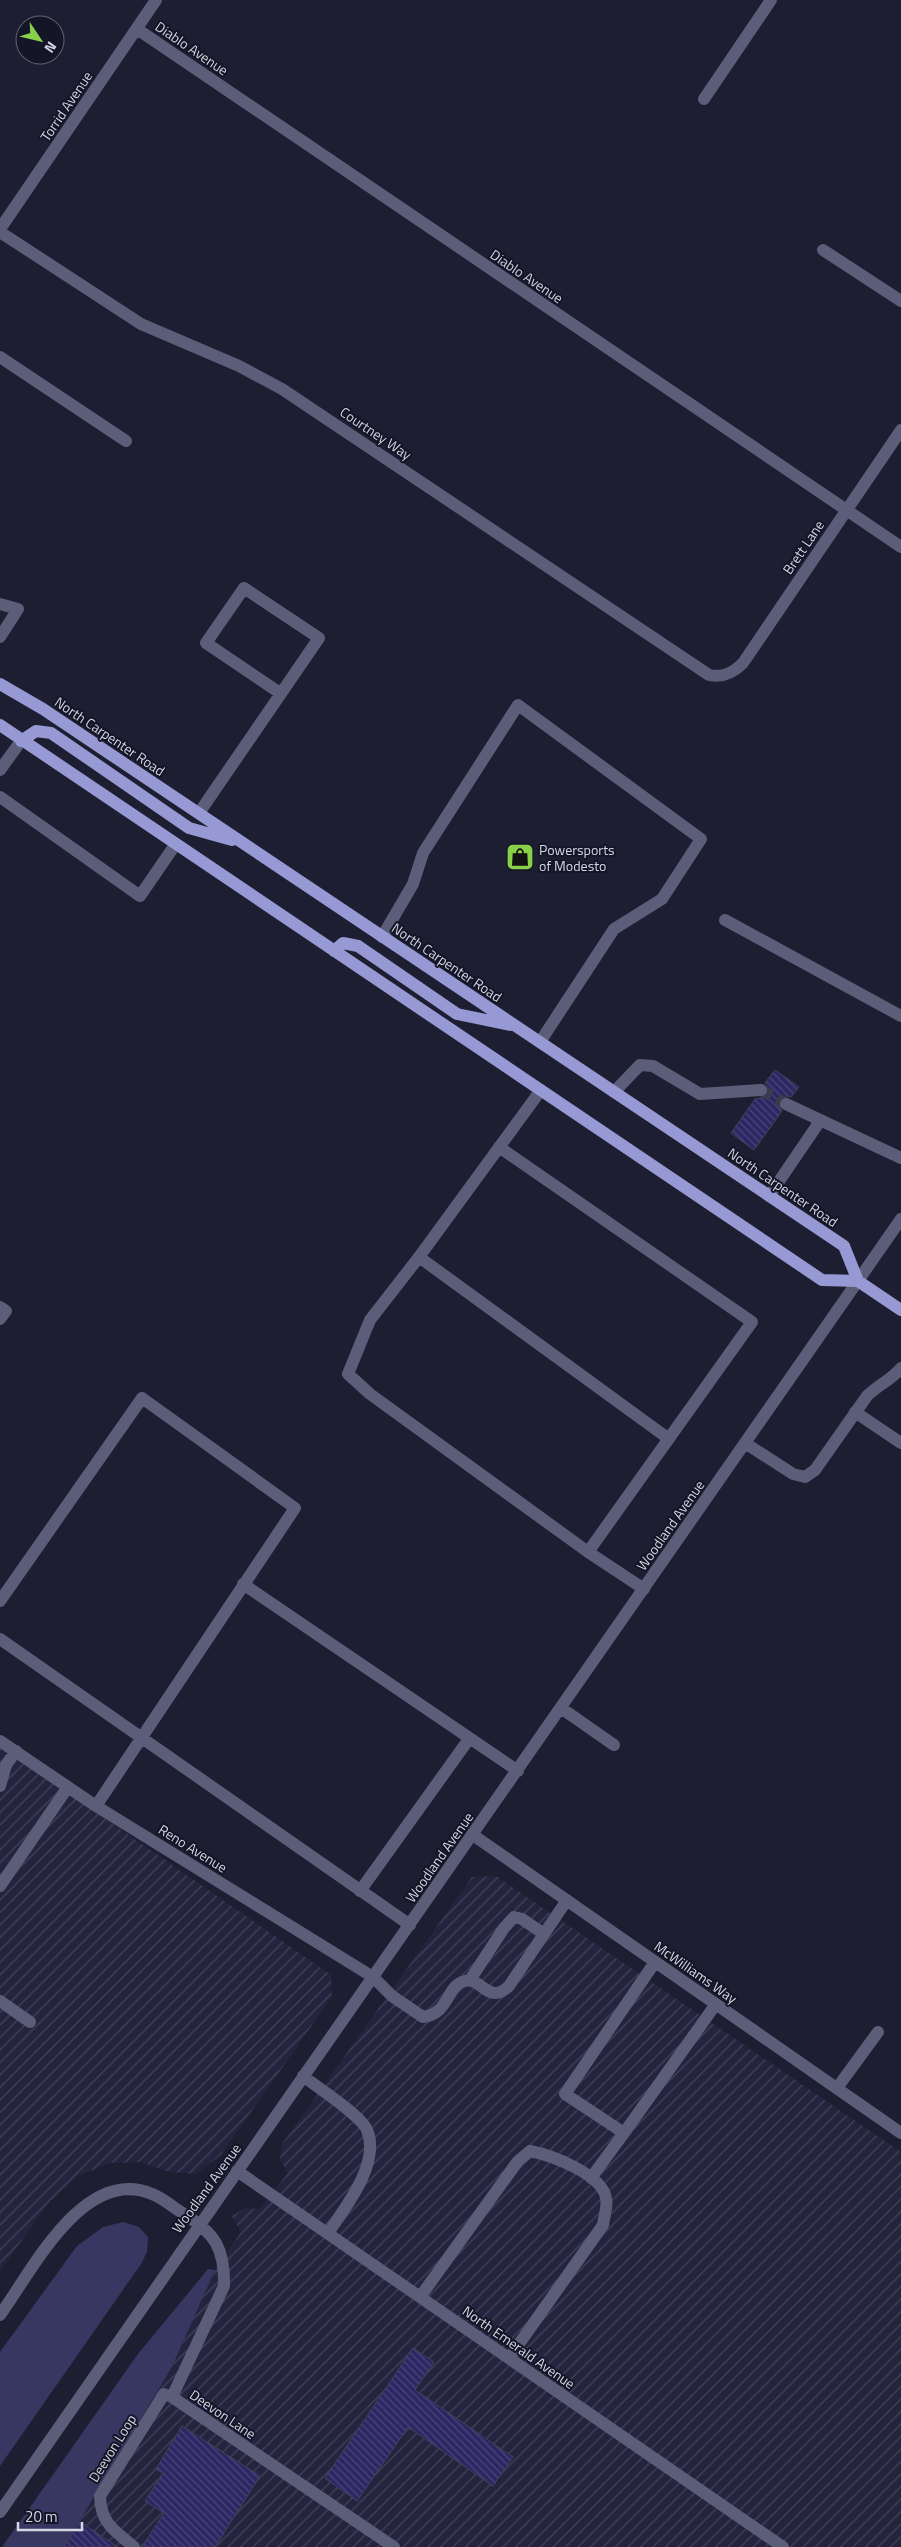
<svg xmlns="http://www.w3.org/2000/svg" width="901" height="2547" font-family="'Titillium Web',sans-serif">
	<style>
		.industrial { fill: url(#industrial-furrows) }
		.grass { fill: #373762 }
		.building { fill: url(#building-back-hatch); stroke: #414258 }
		.lines { fill: none; stroke-linecap: round; stroke-linejoin: round }
		.minor-tunnel { stroke: #393a4d; stroke-width: 12; stroke-dasharray: 12 6; stroke-linecap: butt }
		.minor { stroke: #5b5d79; stroke-width: 12 }
		.major { stroke: #9799d4; stroke-width: 12 }
		.labels { text-anchor: middle; dominant-baseline: central; stroke-width: 4; stroke-linejoin: round; paint-order: stroke }
		.street-label { font-size: 14px; fill: #d5d6e3; stroke: #151528 }
		.poi-label { font-size: 14px; fill: #d5d6e3; stroke: #151528; text-anchor: start }
	</style>
	<defs>
		<pattern id="industrial-furrows" width="10" height="10" patternUnits="userSpaceOnUse" patternTransform="scale(1.25)"><rect width="10" height="10" fill="#24243e"/><path d="M-1 1l2-2M0 10L10 0M9 11l2-2" fill="none" stroke="#43435a"/></pattern>
		<pattern id="building-back-hatch" width="6" height="6" patternUnits="userSpaceOnUse" patternTransform="scale(1.25)"><rect width="6" height="6" fill="#2c2763"/><path d="M-1 5l2 2M0 0l6 6M5-1l2 2" fill="none" stroke="#4a4679"/></pattern>
	</defs>
	<rect width="100%" height="100%" fill="#1e1e32"/>
	<path class="industrial" d="M0 1746 331 1975 332 1997 220 2156 196 2174 170 2172 140 2162 110 2163 78 2176 50 2201 0 2271Z
		M496 1876 901 2152V2547H64L172 2367 215 2270 241 2232 232 2216 245 2208 260 2209 288 2173 280 2160 282 2144 472 1877Z"/>
	<path class="grass" d="M123 2222 139 2227 148 2237 147 2252 141 2264 0 2466V2352L77 2246 103 2227Z
		M208 2269 215 2270 172 2367 64 2547H2L138 2354Z"/>
	<path class="building" d="M775 1070 799 1087 791 1097 785 1096 779 1100 778 1105 782 1111 754 1150 731 1133 755 1099 765 1097 768 1094 769 1089 765 1083Z
		M413 2348 434 2362 415 2390 513 2457 493 2486 408 2427 357 2501 325 2478Z
		M182 2426 260 2476 215 2547H142L164 2513 145 2501 163 2473 156 2469Z
		M80 2522 118 2547H64Z"/>
	<g class="lines">
		<path class="minor-tunnel" d="M761 1090 786 1104"/>
		<path class="minor" d="M137 29 901 547
			M704 99 771 0
			M0 229 156 0
			M0 232 141 324 239 366 282 389 709 675C723 678 733 673 743 663L901 430
			M823 250 901 301
			M0 357 126 441
			M0 604 18 609 0 637
			M0 770 21 741
			M0 797 140 896 175 845
			M199 813 319 638 244 588 206 643 280 693
			M725 920 901 1016
			M382 937 413 884 423 853 518 705 701 839 662 899 614 929 540 1042
			M541 1090 419 1257 370 1320 348 1374 370 1394 588 1552 644 1589
			M614 1092 640 1065 653 1066 700 1094 761 1090
			M786 1104 901 1158
			M499 1147 752 1322 588 1552
			M769 1196 820 1121
			M419 1257 669 1439
			M0 1307 6 1311 0 1319
			M855 1412 901 1443
			M745 1443 793 1474 805 1477 815 1470 867 1396C878 1385 891 1380 901 1368
			M243 1584 518 1771
			M0 1601 142 1398 295 1508 96 1806
			M0 1639 410 1925
			M561 1708 614 1745
			M0 1741 96 1806 373 1977 392 1996 423 2017C450 2014 446 1985 465 1981 481 1976 488 2006 509 1986L567 1900
			M0 1786 6 1765 16 1751
			M473 1835 901 2133
			M0 1886 68 1787
			M360 1891 469 1739
			M655 1962 565 2094 624 2133 716 2004
			M470 1980 504 1928 514 1917 522 1919 544 1934
			M0 2001 30 2022
			M303 2076C317 2087 361 2115 367 2130 381 2163 345 2208 328 2233
			M837 2088 878 2032
			M237 2171 783 2547
			M591 2178 624 2133
			M420 2297 518 2161 530 2151C551 2155 602 2174 606 2198 608 2206 604 2217 603 2225L509 2358
			M0 2315C32 2271 84 2165 152 2194 163 2198 174 2208 184 2214 215 2233 225 2249 224 2286L172 2397
			M0 2512C297 2079 603 1652 901 1219
			M134 2547C114 2530 101 2524 100 2496L164 2394 172 2397 394 2547"/>
		<path class="major" d="M0 684 43 709 844 1246 858 1281 901 1310
			M0 725 822 1280 858 1281
			M21 741 36 731 51 733 189 828 232 840
			M334 951 343 943 358 946 457 1014 510 1025"/>
	</g>
	<defs>
		<symbol id="shop-square" viewBox="-11 -11 22 22"><rect x="-9" y="-9" width="18" height="18" rx="4" fill="#89cf49" stroke="#151528"/><path d="M-5-2.5h2.3a2.7 3.5 0 0 1 5.4 0H5L5.5 6h-11ZM-1.5-2.5h3a1.5 2.3 0 0 0-3 0Z" fill="#111"/></symbol>
	</defs>
	<g fill-rule="evenodd">
		<use href="#shop-square" x="504" y="841" width="32" height="32"/>
	</g>
	<g class="labels">
		<g class="street-label">
			<text transform="translate(192 48) rotate(34)">Diablo Avenue</text>
			<text transform="translate(66 106) rotate(-56)">Torrid Avenue</text>
			<text transform="translate(527 276) rotate(34)">Diablo Avenue</text>
			<text transform="translate(376 433) rotate(34)">Courtney Way</text>
			<text transform="translate(803 547) rotate(-56)">Brett Lane</text>
			<text transform="translate(110 736) rotate(34)">North Carpenter Road</text>
			<text transform="translate(447 962) rotate(34)">North Carpenter Road</text>
			<text transform="translate(783 1187) rotate(34)">North Carpenter Road</text>
			<text transform="translate(670 1525) rotate(-55)">Woodland Avenue</text>
			<text transform="translate(193 1848) rotate(32)">Reno Avenue</text>
			<text transform="translate(439 1857) rotate(-55)">Woodland Avenue</text>
			<text transform="translate(696 1972) rotate(35)">McWilliams Way</text>
			<text transform="translate(206 2188) rotate(-54)">Woodland Avenue</text>
			<text transform="translate(519 2347) rotate(35)">North Emerald Avenue</text>
			<text transform="translate(223 2414) rotate(34)">Deevon Lane</text>
			<text transform="translate(112 2448) rotate(-58)">Deevon Loop</text>
		</g>
		<g class="poi-label">
			<text x="539" y="849">Powersports<tspan x="539" dy="16">of Modesto</tspan></text>
		</g>
	</g>
	<g transform="translate(40 40) rotate(125)"><circle r="24" fill="#151528" stroke="#626273"/>
	<path d="M0-4L9 19L0 12L-9 19Z" fill="#89cf49"/>
	<text y="-8" font-size="14" font-weight="bold" text-anchor="middle" fill="#d5d6e3">N</text>
	</g>
	<path d="M18 2522v8h64v-8" fill="none" stroke="#d5d6e3" stroke-width="2.5"/>
	<text x="25" y="2522" font-size="15" fill="#d5d6e3" stroke="#151528" stroke-width="4" paint-order="stroke">20 m</text>
</svg>
